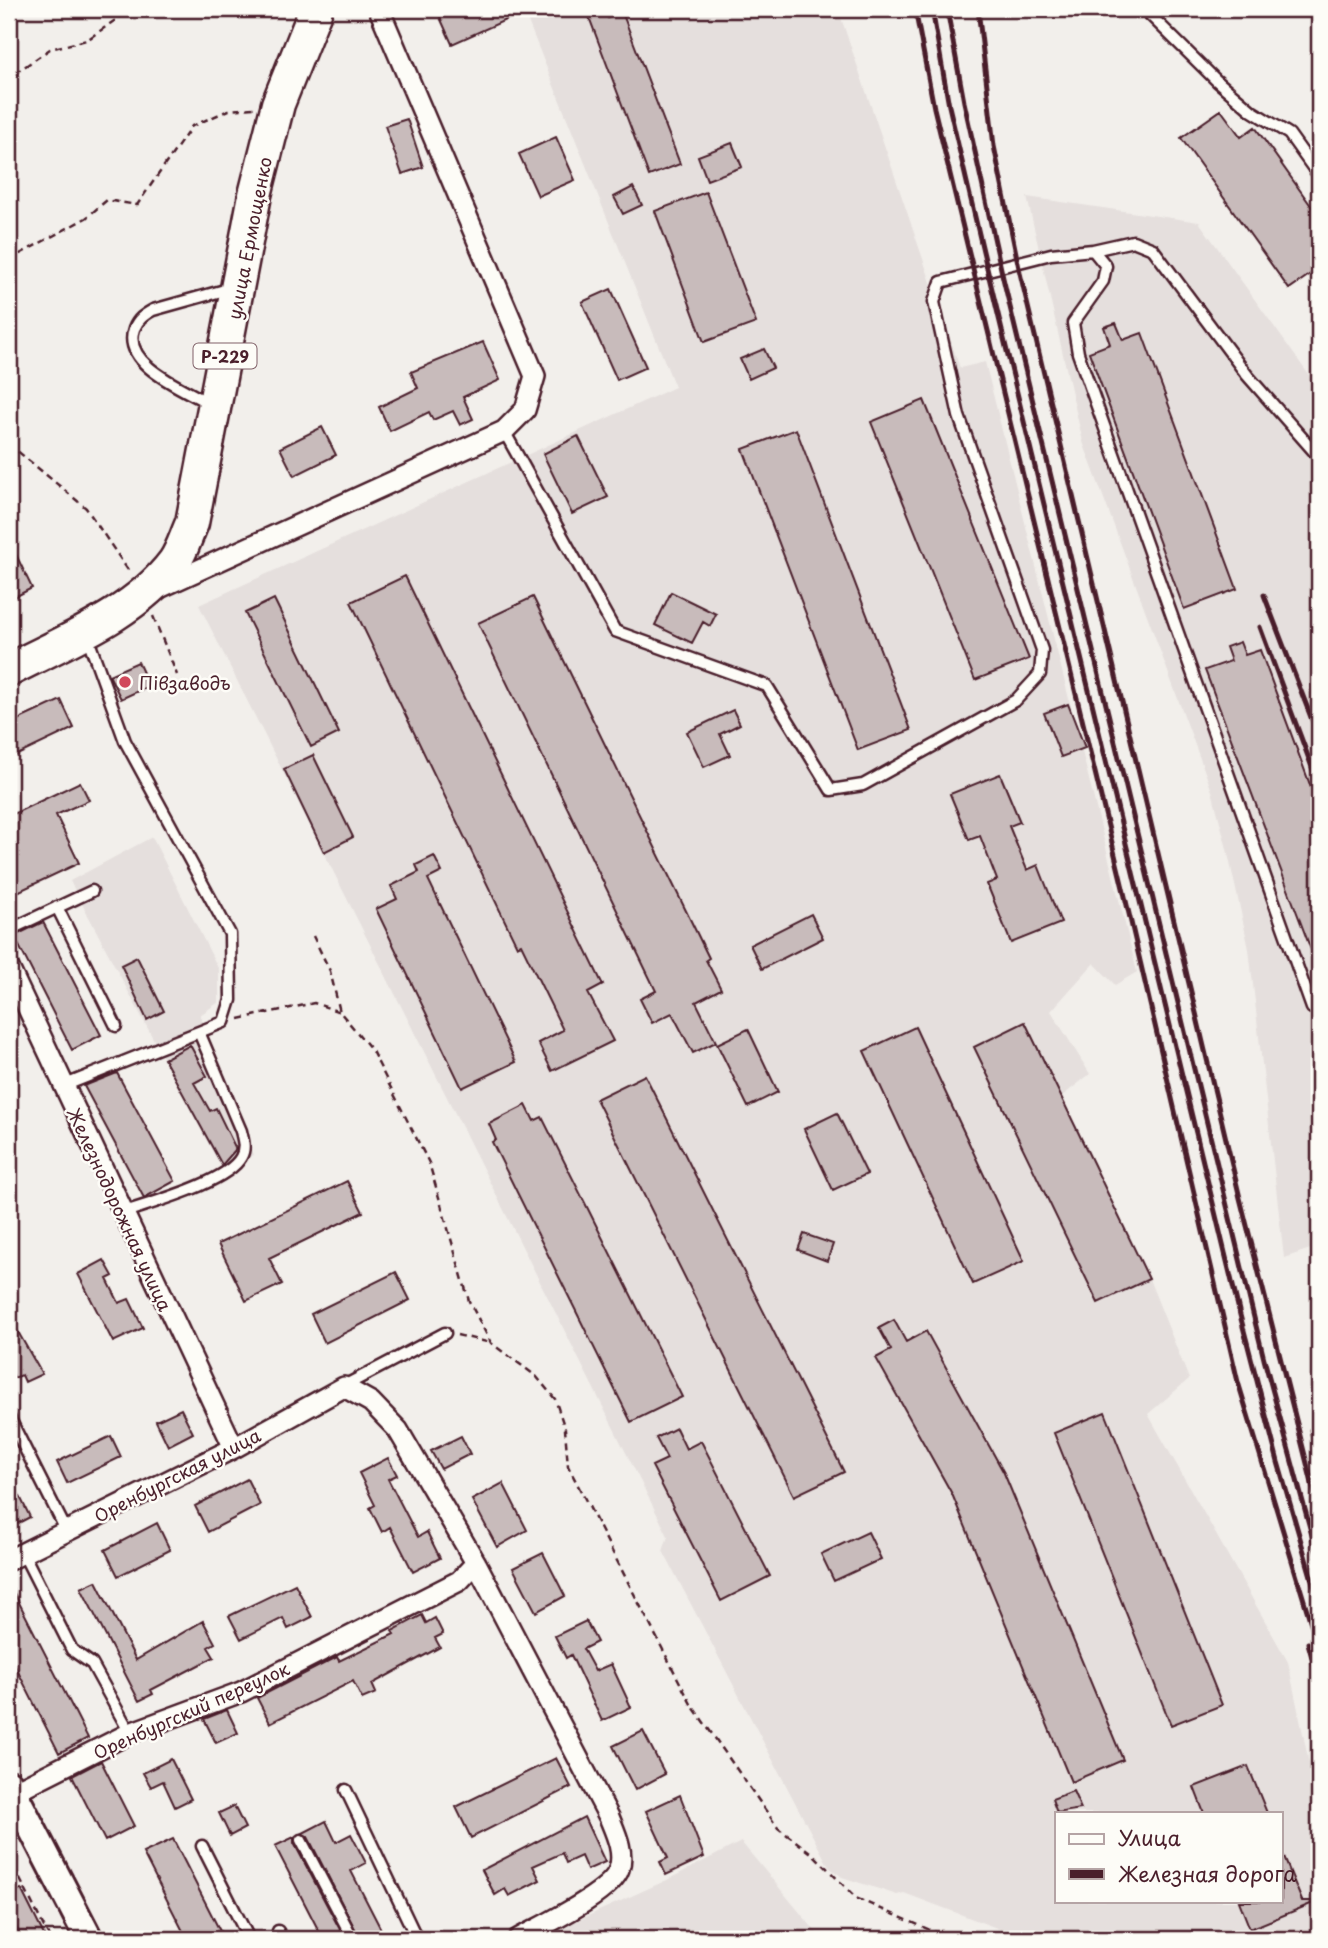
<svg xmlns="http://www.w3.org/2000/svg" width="1328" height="1948" font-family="'Playpen Sans',sans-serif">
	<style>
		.built { fill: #e5dfdd; fill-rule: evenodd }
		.building { fill: #c8bbbb; stroke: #4a1f2b; stroke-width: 2 }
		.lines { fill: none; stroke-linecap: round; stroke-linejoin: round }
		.service-casing { stroke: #4a1f2b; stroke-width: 15 }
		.minor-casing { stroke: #4a1f2b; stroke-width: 24 }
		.secondary-casing { stroke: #4a1f2b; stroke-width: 32 }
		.trunk-casing { stroke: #4a1f2b; stroke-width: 37 }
		.path { stroke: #4a1f2b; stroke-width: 2.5; stroke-dasharray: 7 5; stroke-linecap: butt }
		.service { stroke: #fdfcf7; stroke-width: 10 }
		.minor { stroke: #fdfcf7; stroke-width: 19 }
		.secondary { stroke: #fdfcf7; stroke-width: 26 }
		.trunk { stroke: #fdfcf7; stroke-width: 32 }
		.rail { stroke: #4a1f2b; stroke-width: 5 }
		.poi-dot { fill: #d1495b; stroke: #fdfcf7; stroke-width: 2.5 }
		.labels { text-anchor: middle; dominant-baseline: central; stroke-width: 5; stroke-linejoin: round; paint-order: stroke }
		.shield { fill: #fdfcf7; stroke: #806168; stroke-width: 2 }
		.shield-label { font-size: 16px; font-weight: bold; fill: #4a1f2b }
		.street-label { font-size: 18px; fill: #4a1f2b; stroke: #fdfcf7 }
		.poi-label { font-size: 18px; fill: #4a1f2b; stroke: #fdfcf7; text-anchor: start }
	</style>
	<rect width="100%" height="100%" fill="#f2efeb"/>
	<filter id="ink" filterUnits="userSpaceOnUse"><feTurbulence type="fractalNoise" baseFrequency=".0143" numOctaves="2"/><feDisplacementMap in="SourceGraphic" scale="14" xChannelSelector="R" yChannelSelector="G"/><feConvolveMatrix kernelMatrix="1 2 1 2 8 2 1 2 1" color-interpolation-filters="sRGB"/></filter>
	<g filter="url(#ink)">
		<path class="built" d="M523 9H838L960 368 985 362 1137 972 1115 985 1094 963 1051 1011 1090 1074 1061 1097 1149 1279 1189 1379 1148 1414 1288 1662 1319 1811V1939H1026L904 1893 897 1895 842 1877 829 1867 663 1551 668 1536 199 605 675 387ZM1057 1813H1281V1901H1057Z
			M1027 197 1199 222 1319 389V1264L1313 1248 1284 1258 1249 949 1227 849 1212 791 1083 442Z
			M152 837 219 970V1002L200 1015 253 1155 223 1171 70 881Z
			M741 1842 822 1939H537L667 1880Z"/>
		<path class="building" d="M448 9H530L452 44 438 13Z
			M586 9H604L608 18 622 12 680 164 649 176Z
			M1221 110 1241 137 1255 127 1319 217V268L1289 289 1181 138Z
			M407 119 423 167 402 174 385 126Z
			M556 137 575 180 538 196 519 154Z
			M732 143 742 167 707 180 698 156Z
			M633 187 642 205 623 214 614 197Z
			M706 192 756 323 704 342 655 211Z
			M611 289 646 367 617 380 582 302Z
			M1116 323 1123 340 1142 333 1237 589 1184 609 1089 352 1110 344 1104 327Z
			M483 342 500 380 463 397 473 419 460 425 453 411 433 420 429 412 390 431 379 407 418 388 411 372Z
			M764 349 773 368 749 379 740 359Z
			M924 400 1029 659 975 680 871 422Z
			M322 427 336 455 294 476 280 448Z
			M796 429 911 730 858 750 743 449Z
			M578 436 608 497 572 514 543 454Z
			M9 540 32 588 9 600Z
			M405 576 603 985 588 993 613 1041 552 1071 538 1043 563 1030 521 944 517 946 351 602Z
			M671 592 716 614 710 626 703 622 692 643 655 625Z
			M533 597 709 958 706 960 721 989 696 1002 716 1042 693 1053 672 1013 652 1023 640 999 656 991 478 623Z
			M274 599 339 733 311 747 245 613Z
			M1240 642 1245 655 1260 650 1319 809V971L1205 670 1231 661 1226 647Z
			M138 662 149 686 121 699 109 675Z
			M61 700 74 728 9 759V724Z
			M1068 704 1085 748 1061 757 1044 713Z
			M733 710 740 724 720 734 730 755 704 767 687 732Z
			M313 755 353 837 324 852 284 769Z
			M1000 774 1020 822 1009 826 1027 870 1038 865 1061 923 1011 943 987 884 997 880 980 836 969 840 950 794Z
			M80 782 89 800 56 815 79 863 9 896V816Z
			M434 856 442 872 428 879 516 1062 462 1088 376 909 397 899 391 886 419 872 416 865Z
			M811 914 823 938 762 969 750 945Z
			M43 922 101 1035 72 1050 14 936Z
			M137 957 164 1011 147 1020 121 965Z
			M1025 1022 1149 1279 1098 1303 974 1047Z
			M915 1027 1024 1261 973 1284 864 1051Z
			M748 1029 778 1092 748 1107 717 1044Z
			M190 1045 207 1076 194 1083 210 1111 216 1108 236 1149 222 1165 164 1059Z
			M117 1073 175 1181 144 1198 84 1086Z
			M645 1075 844 1472 794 1496 596 1099Z
			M526 1105 534 1121 542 1117 682 1397 631 1422 492 1142 496 1140 489 1124Z
			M837 1113 867 1174 833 1190 804 1129Z
			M347 1181 363 1212 269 1258 282 1284 246 1301 218 1244Z
			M804 1234 833 1244 827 1261 798 1250Z
			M104 1260 113 1276 107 1279 119 1303 129 1299 143 1328 113 1342 78 1274Z
			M396 1272 410 1300 325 1343 311 1314Z
			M9 1316 42 1374 25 1382 22 1375 14 1378 9 1367Z
			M894 1320 906 1342 926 1331 1004 1473 1123 1760 1071 1782 952 1494 876 1358 891 1350 879 1328Z
			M181 1409 193 1433 168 1446 156 1421Z
			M1105 1412 1222 1705 1171 1725 1054 1433Z
			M676 1428 686 1449 701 1441 770 1576 721 1601 652 1466 667 1459 656 1438Z
			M111 1436 121 1457 67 1483 57 1462Z
			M461 1436 470 1454 441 1469 431 1451Z
			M388 1458 397 1475 388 1479 418 1537 427 1532 440 1558 413 1572 390 1527 382 1532 370 1508 375 1505 359 1473Z
			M9 1474 30 1517 9 1528Z
			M247 1479 260 1505 208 1532 195 1506Z
			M503 1483 527 1530 497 1547 472 1500Z
			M157 1523 170 1550 118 1576 105 1550Z
			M868 1532 881 1559 834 1581 821 1554Z
			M543 1553 565 1596 536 1612 513 1568Z
			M96 1581 136 1660 203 1621 215 1643 208 1647 214 1657 151 1690 153 1694 139 1701 81 1588Z
			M9 1583 88 1738 59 1753 9 1654Z
			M295 1584 312 1617 288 1629 283 1618 241 1639 229 1616Z
			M422 1615 426 1623 435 1618 443 1634 435 1638 440 1647 372 1684 376 1693 362 1699 353 1681 270 1723 257 1698 337 1657 339 1661 394 1634 392 1631Z
			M586 1621 597 1642 583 1649 595 1671 611 1664 631 1707 602 1721 571 1655 566 1658 555 1636Z
			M227 1710 238 1733 216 1743 204 1719Z
			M643 1731 665 1774 635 1790 613 1746Z
			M556 1758 571 1787 471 1838 456 1807Z
			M171 1759 191 1799 175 1807 163 1781 151 1787 143 1773Z
			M101 1761 134 1826 105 1841 72 1776Z
			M1248 1766 1267 1813H1204L1194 1787Z
			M1073 1791 1081 1809 1057 1813 1052 1799Z
			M680 1795 704 1857 666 1875 660 1862 668 1858 646 1811Z
			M234 1806 245 1828 230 1836 219 1813Z
			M584 1817 605 1862 587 1870 581 1856 566 1863 562 1853 533 1866 540 1880 509 1896 505 1889 495 1895 482 1870Z
			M326 1821 336 1842 351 1834 366 1863 351 1871 386 1939H360L308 1837 303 1833Z
			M294 1837V1843L345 1939H323L275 1846Z
			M173 1839 224 1939H187L143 1853Z
			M1281 1850 1302 1901H1318L1250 1929 1239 1901H1281Z
			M21 1889 46 1939H22L9 1914V1895Z"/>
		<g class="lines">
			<defs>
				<path id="service" d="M1144 9 1217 81 1252 111 1289 134 1319 176
					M1093 250 1133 241 1153 249 1247 375 1319 457
					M210 404C185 389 121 365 134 329 138 319 144 315 153 310L232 288
					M504 431 615 631 767 686 831 790 863 785 1016 700 1040 674 1042 650 959 416 934 302 941 282 1051 254 1093 250 1106 266 1103 281 1073 323 1078 353 1312 1008
					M57 907 116 1026
					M9 930 92 891
					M63 1086 224 1022 231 1000 230 934 125 741 87 636
					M122 1213C150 1203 227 1183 241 1157 246 1148 243 1140 241 1131L199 1032
					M344 1386 445 1333
					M9 1417 66 1530
					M23 1553 72 1650 92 1664 130 1733
					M346 1790 417 1939
					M301 1840 353 1939
					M202 1846 249 1939
					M278 1931 282 1939"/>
				<path id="minor" d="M157 589 504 431 525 410 535 376 379 9
					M9 968 234 1448
					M9 1560 234 1448 344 1387 371 1402 398 1430 476 1563 609 1817C615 1832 625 1852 619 1869 612 1893 541 1926 518 1939
					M13 1792 130 1733 241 1692 459 1581 476 1563"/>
				<path id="secondary" d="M9 1784 89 1939"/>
				<path id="trunk" d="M9 670C65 641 135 614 174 562 182 551 186 536 192 523L255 195 278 104 316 9"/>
			</defs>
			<use href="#service" class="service-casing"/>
			<use href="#minor" class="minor-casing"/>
			<use href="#secondary" class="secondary-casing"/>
			<use href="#trunk" class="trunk-casing"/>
			<path class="path" d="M78 9 107 16 125 9
				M1311 9 1319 21
				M9 84 17 72 50 49 87 40 131 9
				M9 260 86 218 107 200 137 205 192 126 229 110 254 108
				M9 444 86 508 130 573
				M153 616 177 675
				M313 936 330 971 340 1012 371 1049 429 1163 469 1301 491 1343 536 1376 555 1399 565 1429 568 1466 691 1704 778 1828 814 1855 856 1898 951 1939
				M239 1019 314 1003 340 1012
				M457 1335 491 1343
				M9 1857 50 1939"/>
			<use href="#service" class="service"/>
			<use href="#minor" class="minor"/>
			<use href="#secondary" class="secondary"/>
			<use href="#trunk" class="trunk"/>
			<path class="rail" d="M915 9 934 108 1123 888 1238 1382 1319 1650
				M932 9 949 106 990 281 1240 1315 1278 1462 1319 1604
				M947 9 964 102 1003 278 1264 1359 1319 1561
				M978 9 994 146 1020 273 1240 1198 1319 1511
				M1264 595 1319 738
				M1260 627 1319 786
				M1311 1430 1319 1463
				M1308 1643 1319 1683"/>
		</g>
	</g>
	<circle class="poi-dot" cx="125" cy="682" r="7"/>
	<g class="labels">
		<rect class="shield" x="193.5" y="343.5" width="63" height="25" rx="5"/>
		<g class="shield-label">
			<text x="225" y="356">Р-229</text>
		</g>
		<g class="street-label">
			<text transform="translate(249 238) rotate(-79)">улица Ермощенко</text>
			<text transform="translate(120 1209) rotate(65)">Железнодорожная улица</text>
			<text transform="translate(177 1475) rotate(-27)">Оренбургская улица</text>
			<text transform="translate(191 1710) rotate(-24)">Оренбургский переулок</text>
		</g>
		<g class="poi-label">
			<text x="139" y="682">Пiвзаводъ</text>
		</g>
	</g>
	<rect width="1328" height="1948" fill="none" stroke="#fdfcf7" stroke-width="35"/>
	<rect x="18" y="18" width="1293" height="1913" fill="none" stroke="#4a1f2b" stroke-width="2.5" filter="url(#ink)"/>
	<rect x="1055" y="1812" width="228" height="91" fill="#fdfcf7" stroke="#b5a4a5" stroke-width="2"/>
	<rect x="1069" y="1834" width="35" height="10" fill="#fdfcf7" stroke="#b5a4a5" stroke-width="2"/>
	<text x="1118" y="1846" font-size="21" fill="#4a1f2b">Улица</text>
	<rect x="1069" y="1869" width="35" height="10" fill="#4a1f2b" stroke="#b5a4a5" stroke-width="2"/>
	<text x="1118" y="1882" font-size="21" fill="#4a1f2b">Железная дорога</text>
</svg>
